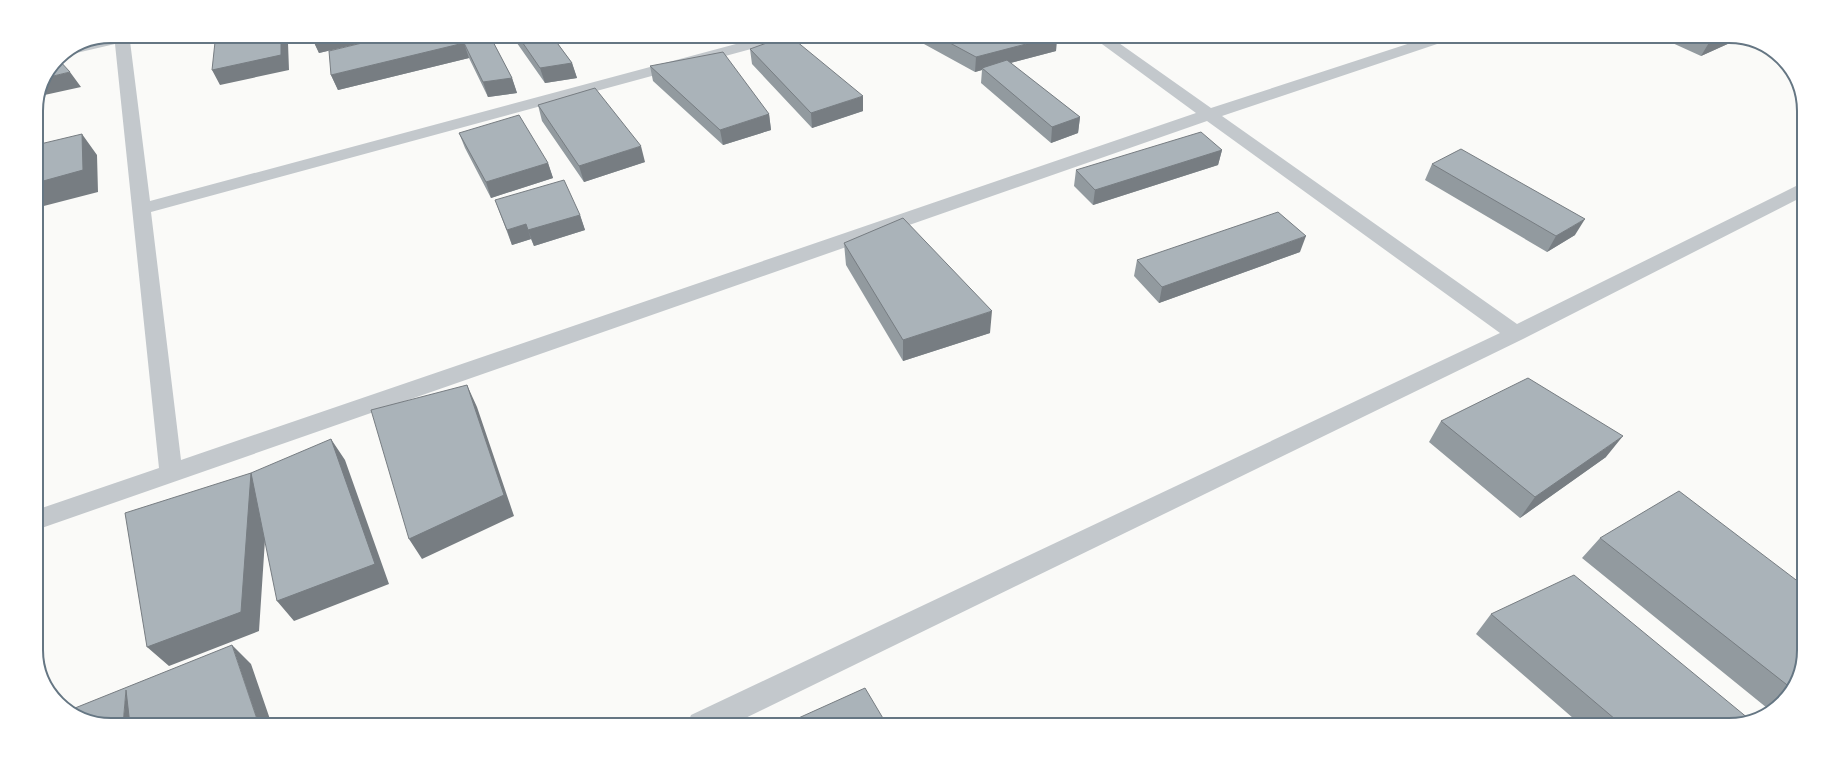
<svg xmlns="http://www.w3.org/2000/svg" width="1840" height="761" font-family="'Titillium Web',sans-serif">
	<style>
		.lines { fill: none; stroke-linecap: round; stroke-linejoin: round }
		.minor { fill: #c3c8cc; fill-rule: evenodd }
		.wall { fill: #929a9f }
		.shaded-wall { fill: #777d82 }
		.building { fill: #aab3b9; stroke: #777d82 }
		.rim { fill: none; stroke: #657683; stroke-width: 2 }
	</style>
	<rect width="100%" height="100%" fill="#fafaf8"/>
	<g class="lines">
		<path class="minor" d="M110 36H138L135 39 130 41 150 201 766 36H791L788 39 151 212 181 460 1196 113 1091 36H1109L1211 108 1432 36H1455L1452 39 1222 116 1517 324 1798 185 1804 184V196L1523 339 731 725H687L691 715 1500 333 1207 121 36 530V510L159 468 115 44 72 54 66 52 81 42Z"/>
	</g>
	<path class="wall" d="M311 36H354L357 44 319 53Z
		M458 36H490L512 78 517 93 488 97 469 58 338 90 331 75 461 41Z
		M512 36H552L572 63 577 78 545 83Z
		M924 36H1057L1056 51 1010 63 1080 117 1078 133 1051 143 981 83 982 70 975 72 924 44Z
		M1657 36H1730L1732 42 1701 56Z
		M750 49 863 111 812 128 752 64Z
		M650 66 769 114 771 130 723 145 653 81Z
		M538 105 645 162 584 182 542 121Z
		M459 133 548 163 553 178 491 198 465 148Z
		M1222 150 1218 165 1093 205 1074 186 1076 170Z
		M1432 164 1575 235 1547 252 1425 180Z
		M495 200 580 215 585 230 534 246 531 239 512 245Z
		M844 243 990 333 903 361 846 265Z
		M1300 252 1159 303 1134 276 1137 260Z
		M1441 421 1606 457 1520 518 1429 442Z
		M1600 538 1798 679 1772 712 1582 558Z
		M1491 614 1730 725H1581L1476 634Z"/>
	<path class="shaded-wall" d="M281 36H285L288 43 289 70 220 85 212 70Z
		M321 36H354L357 44 319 53 312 38Z
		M1057 36 1056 51 984 70 982 68V70L975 72 976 57Z
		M1722 36H1730L1735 37 1732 42 1701 56 1710 41Z
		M464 43 469 58 338 90 331 75Z
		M572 63 577 78 545 83 540 68Z
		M70 72 81 87 40 96 49 77Z
		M512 78 517 93 488 97 483 82Z
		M863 96V111L812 128 811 113Z
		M769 114 771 130 723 145 720 130Z
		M1080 117 1078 133 1051 143 1052 127Z
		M82 134 97 155 98 192 36 208V183Z
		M641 146 645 162 584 182 579 166Z
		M1222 150 1218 165 1093 205 1095 190Z
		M548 163 553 178 491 198 486 182Z
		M580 215 585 230 534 246 528 230Z
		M1585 219 1575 235 1547 252 1556 236Z
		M526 224 531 239 512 245 507 230Z
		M1306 236 1300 252 1159 303 1162 287Z
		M992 311 990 333 903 361V340Z
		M467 385 477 407 514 516 422 559 409 539Z
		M1623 436 1606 457 1520 518 1535 497Z
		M331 439 345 460 389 584 294 621 277 601Z
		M251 473 268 494 259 631 169 666 147 647Z
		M232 645 251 664 272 725H259Z
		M126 690 147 725H123Z"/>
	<path class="building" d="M246 36H281V55L212 70 215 42Z
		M311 36H321L312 38Z
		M391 36H452L464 43 460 36H490L512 78 483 82 464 43 331 75 329 51Z
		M518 36H552L572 63 540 68Z
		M786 36H790L863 96 811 113 750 49Z
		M937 36H1057L976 57Z
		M1698 36H1722L1710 41Z
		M723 52 769 114 720 130 650 66Z
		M58 59 70 72 49 77Z
		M1007 60 1080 117 1052 127 982 68Z
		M595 88 641 146 579 166 538 105Z
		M519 115 548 163 486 182 459 133Z
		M1201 132 1222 150 1095 190 1076 170Z
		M82 134 83 170 36 183V145Z
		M1461 149 1585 219 1556 236 1432 164Z
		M564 180 580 215 528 230 526 224 507 230 495 200Z
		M1278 212 1306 236 1162 287 1137 260Z
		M903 218 992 311 903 340 844 243Z
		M1528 378 1623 436 1535 497 1441 421Z
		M467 385 504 495 409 539 371 410Z
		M331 439 375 564 277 601 251 473Z
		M251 473 241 612 147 647 125 513Z
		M1679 491 1804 586V650L1798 679 1791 688 1600 538Z
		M1574 575 1749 719 1730 725H1622L1491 614Z
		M232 645 259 725H130L126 690 123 725H110L82 719 70 710Z
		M865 688 887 725H783Z"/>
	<path d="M0 0H1840V761H0ZM111 43H1729A68 68 0 0 1 1797 111V650A68 68 0 0 1 1729 718H111A68 68 0 0 1 43 650V111A68 68 0 0 1 111 43Z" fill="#fff" fill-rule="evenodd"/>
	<path class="rim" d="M111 43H1729A68 68 0 0 1 1797 111V650A68 68 0 0 1 1729 718H111A68 68 0 0 1 43 650V111A68 68 0 0 1 111 43Z"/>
</svg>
